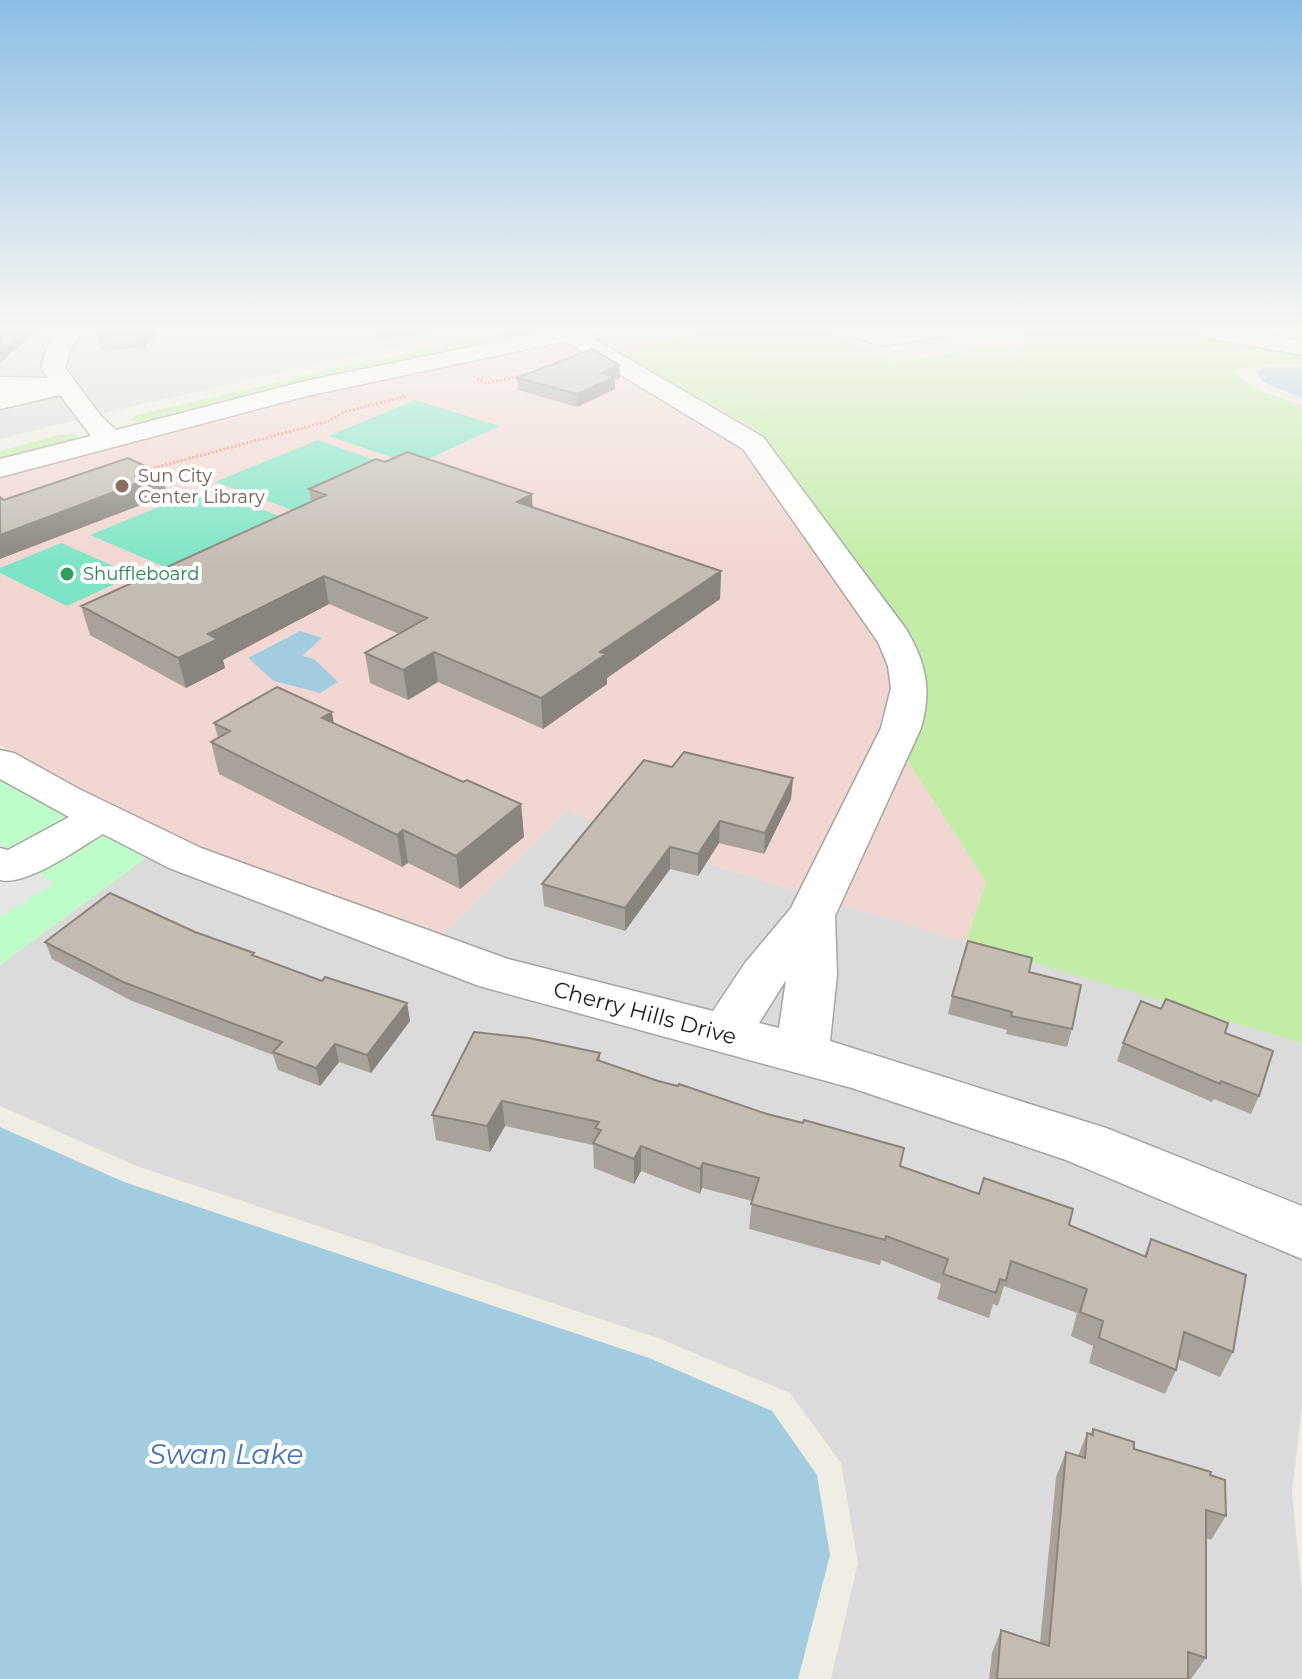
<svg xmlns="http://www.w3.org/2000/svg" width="1302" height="1679" font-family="Montserrat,sans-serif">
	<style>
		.residential { fill: #dcdbdb }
		.commercial { fill: #f2d6d2 }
		.grass { fill: #c3eda7 }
		.park { fill: #befdc9 }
		.pitch { fill: #7de4c5 }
		.parking { fill: #e6e6e6 }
		.water { fill: #a2cce0 }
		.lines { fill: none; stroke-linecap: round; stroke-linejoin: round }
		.minor-casing { stroke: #a5a5a5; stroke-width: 3 }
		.path { stroke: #ff8466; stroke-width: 3; stroke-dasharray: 2 2; stroke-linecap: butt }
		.minor { fill: #fff; fill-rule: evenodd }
		.wall { fill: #a9a29a }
		.shaded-wall { fill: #89847d }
		.building { fill: #c4bcb3; stroke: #89847d; stroke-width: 2 }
		.education-dot { fill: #8d6e63; stroke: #fff; stroke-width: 3 }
		.leisure-dot { fill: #2e9e5b; stroke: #fff; stroke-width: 3 }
		.labels { text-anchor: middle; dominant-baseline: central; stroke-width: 8; stroke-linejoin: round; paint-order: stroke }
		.far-education-label { font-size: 18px; fill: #785e54; stroke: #fff; text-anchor: start }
		.far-leisure-label { font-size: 18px; fill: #27864d; stroke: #fff; text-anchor: start }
		.street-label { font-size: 22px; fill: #1e1e1e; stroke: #fff }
		.near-water-label { font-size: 28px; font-style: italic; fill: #4572b4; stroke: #fff }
	</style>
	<rect width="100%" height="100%" fill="#f0ede4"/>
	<path class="residential" d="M0 331H63L47 348 41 369 50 382H0Z
		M84 331H476L348 356 100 414 65 367 70 347Z
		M57 392 76 420 0 439V405Z
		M567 810 662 850 1302 1043V1212L509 961 441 936Z
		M147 857 217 888 484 987 850 1085 1078 1160 1302 1255V1406L1292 1492 1302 1592V1679H831L858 1563 841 1463 790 1393 658 1338 139 1167 0 1106V965Z"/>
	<path class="commercial" d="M601 331H717L618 353 752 427 771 447 899 618 920 655 923 693 907 760 986 882 966 942 662 850 567 810 441 936 201 848 81 790 0 745V475L176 426 525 345Z"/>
	<path class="grass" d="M514 331 545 332 139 424 130 420 137 415 345 366Z
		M717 331H828L890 362 1035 343 1015 331H1194L1302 351V364H1271L1231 371 1259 391 1302 405V1043L966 942 986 882 907 760C916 724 933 681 915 645L899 618 771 447 752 427 617 352Z
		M75 434 80 439 0 464V451L59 435Z"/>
	<path class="park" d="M0 780 147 857 0 965Z"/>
	<path class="pitch" d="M415 400 500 426 415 465 328 436Z
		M318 440 402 470 306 515 215 482Z
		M205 488 292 521 179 573 90 535Z
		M61 543 134 575 67 606 0 573V568Z"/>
	<path class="parking" d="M0 843 54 884 0 917Z"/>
	<path class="water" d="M1274 367H1302V398L1263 382 1258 373 1261 368Z
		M300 631 322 638 302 656 314 659 338 682 320 693 274 681 248 658Z
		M0 1127 124 1182 649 1358 772 1411 817 1475 830 1555 798 1679H0Z"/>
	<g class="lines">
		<defs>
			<path id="minor" d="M62 331H85L70 349 65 368 101 416 116 430 305 381 549 331H592L589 336 763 437 906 629C926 663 932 689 921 728L835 916 837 975 830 1041 1106 1128 1302 1206V1259L1066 1160 852 1088 479 986 169 868 103 834C79 848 26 887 0 880V848L8 850 69 817 0 779V750L14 753 79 789 201 848 508 959 713 1011 745 963 791 908 881 728 891 688 888 666 878 642 743 449 565 341 307 396 0 477V459L91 436 60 395 0 409V393H3H0V377L48 378 41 368 47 347ZM786 980 779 1028 759 1023Z
				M848 331H946L943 336 935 338 883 346 851 336Z
				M1200 331H1247L1302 341V355L1211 338 1203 336Z"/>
		</defs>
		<use href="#minor" class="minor-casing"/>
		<path class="path" d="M477 379 486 383 525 375
			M146 470 329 421 344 412 406 396"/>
		<use href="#minor" class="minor"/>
	</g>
	<path class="wall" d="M160 331 144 348 102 350 99 339Z
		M619 365 620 378 615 380V389L577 407 518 390 517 378Z
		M309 489 533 507 721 571 720 599 607 678V684L543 729 438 682 408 700 370 683 365 653 399 634 329 604 223 660 225 668 186 688 90 635 81 606 311 502Z
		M214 723H334L463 782 521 804 524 837 460 889 408 863 402 867 219 774 211 742 218 738Z
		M672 767 793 778 791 799 764 854 719 843 698 876 670 869 625 931 544 906 542 884Z
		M195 932 255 956 322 981 407 1003 410 1021 371 1073 339 1062 320 1086 278 1070 273 1055 130 1000 52 959 45 942Z
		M1029 972 1072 1029 1067 1047 1006 1034 1007 1030 948 1014 952 996Z
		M1225 1033 1259 1096 1251 1114 1214 1099 1212 1102 1117 1061 1123 1043Z
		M600 1053V1061L1069 1225 1144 1256 1151 1239 1233 1352 1220 1377 1178 1359 1176 1370 1165 1394 1089 1363 1093 1346 1071 1336 1077 1313 1004 1286 998 1306 993 1304 989 1318 937 1299 941 1284 881 1260 880 1265 749 1229 752 1201 702 1188 700 1194 641 1171 634 1184 594 1168 593 1145 505 1126 490 1152 436 1140 432 1115Z
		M1093 1429 1134 1449 1210 1475 1226 1516 1211 1540 1206 1538V1658L1191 1679H989L992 1653 1001 1630 1040 1643 1056 1477 1066 1452 1078 1456 1087 1433 1090 1434Z"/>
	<path class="shaded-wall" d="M28 331H36L0 363V355Z
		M147 331H160L144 348 142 337Z
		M375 331H434L377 341Z
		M619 365 620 378 615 380V389L577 407V394L602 373Z
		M162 474 167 495 0 559V535Z
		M532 494 533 520 517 502Z
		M721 571 720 599 607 678V684L543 729 541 698 600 652Z
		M324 576 329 604 223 660 225 668 186 688 178 658 208 634Z
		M434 652 438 682 408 700 403 670Z
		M332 712 337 743 322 718Z
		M793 778 791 799 764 854 765 833Z
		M521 804 524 837 460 889 456 856Z
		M720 821 719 843 698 876V854Z
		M403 830 408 863 402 867 397 835Z
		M670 847V869L625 931V908Z
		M407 1003 410 1021 371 1073 367 1055Z
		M335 1044 339 1062 320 1086 316 1068Z
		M502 1101 505 1126 490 1152 487 1126Z
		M641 1146V1171L634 1184V1159Z
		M703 1163 702 1188 700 1194V1169Z"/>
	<path class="building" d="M0 331H28L0 355Z
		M107 331H147L142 337 99 339Z
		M592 349 619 365 602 373 615 377 577 394 517 378Z
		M407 452 532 494 517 502 721 571 600 652 606 654 541 698 434 652 403 670 365 653 427 618 324 576 208 634 218 639 178 658 81 606 326 495 309 489 376 459 385 462Z
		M128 458 162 474 0 535V497L4 500Z
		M277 687 332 712 322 718 463 782 467 780 521 804 456 856 403 830 397 835 211 742 230 731 214 723Z
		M684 752 793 778 765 833 720 821 698 854 670 847 625 908 542 884 644 760 672 767Z
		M110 893 195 932 254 953 252 955 322 981 325 977 407 1003 367 1055 335 1044 316 1068 273 1052 282 1042 123 982 45 942Z
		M968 941 1032 958 1029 972 1081 985 1072 1029 1011 1016 1012 1012 952 996Z
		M1166 999 1228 1023 1225 1033 1273 1051 1259 1096 1221 1081 1220 1084 1123 1043 1141 1001 1161 1009Z
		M474 1032 529 1038 600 1053 597 1060 658 1081 678 1086 679 1084 767 1114 803 1123 804 1120 904 1148 900 1166 979 1194 984 1178 1073 1209 1069 1225 1146 1257 1151 1239 1246 1275 1233 1352 1184 1332 1176 1370 1099 1338 1103 1321 1080 1312 1087 1289 1011 1261 1006 1281 1000 1279 996 1293 943 1274 948 1259 886 1236 885 1240 751 1204 759 1178 703 1163 700 1169 641 1146 634 1159 593 1143 601 1130 595 1128 599 1122 502 1101 487 1126 432 1115Z
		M1093 1429 1134 1442V1449L1211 1472 1210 1475 1225 1480 1226 1516 1206 1510V1658L1188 1652V1679H997L1001 1630 1049 1646 1066 1452 1085 1458 1087 1433 1093 1435Z"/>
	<linearGradient id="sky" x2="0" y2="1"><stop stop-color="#8cbee5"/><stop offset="0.58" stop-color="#f8f7f3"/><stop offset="1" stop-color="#f8f7f3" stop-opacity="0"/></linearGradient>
	<rect width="1302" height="566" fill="url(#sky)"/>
	<circle class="education-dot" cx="122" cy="486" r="8"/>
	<circle class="leisure-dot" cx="67" cy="574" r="8"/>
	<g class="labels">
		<g class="far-education-label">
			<text x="138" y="476">Sun City<tspan x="138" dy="21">Center Library</tspan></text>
		</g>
		<g class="far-leisure-label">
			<text x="83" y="574">Shuffleboard</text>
		</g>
		<g class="street-label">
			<text transform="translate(645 1013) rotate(15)">Cherry Hills Drive</text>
		</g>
		<g class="near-water-label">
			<text x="226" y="1454">Swan Lake</text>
		</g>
	</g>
</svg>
